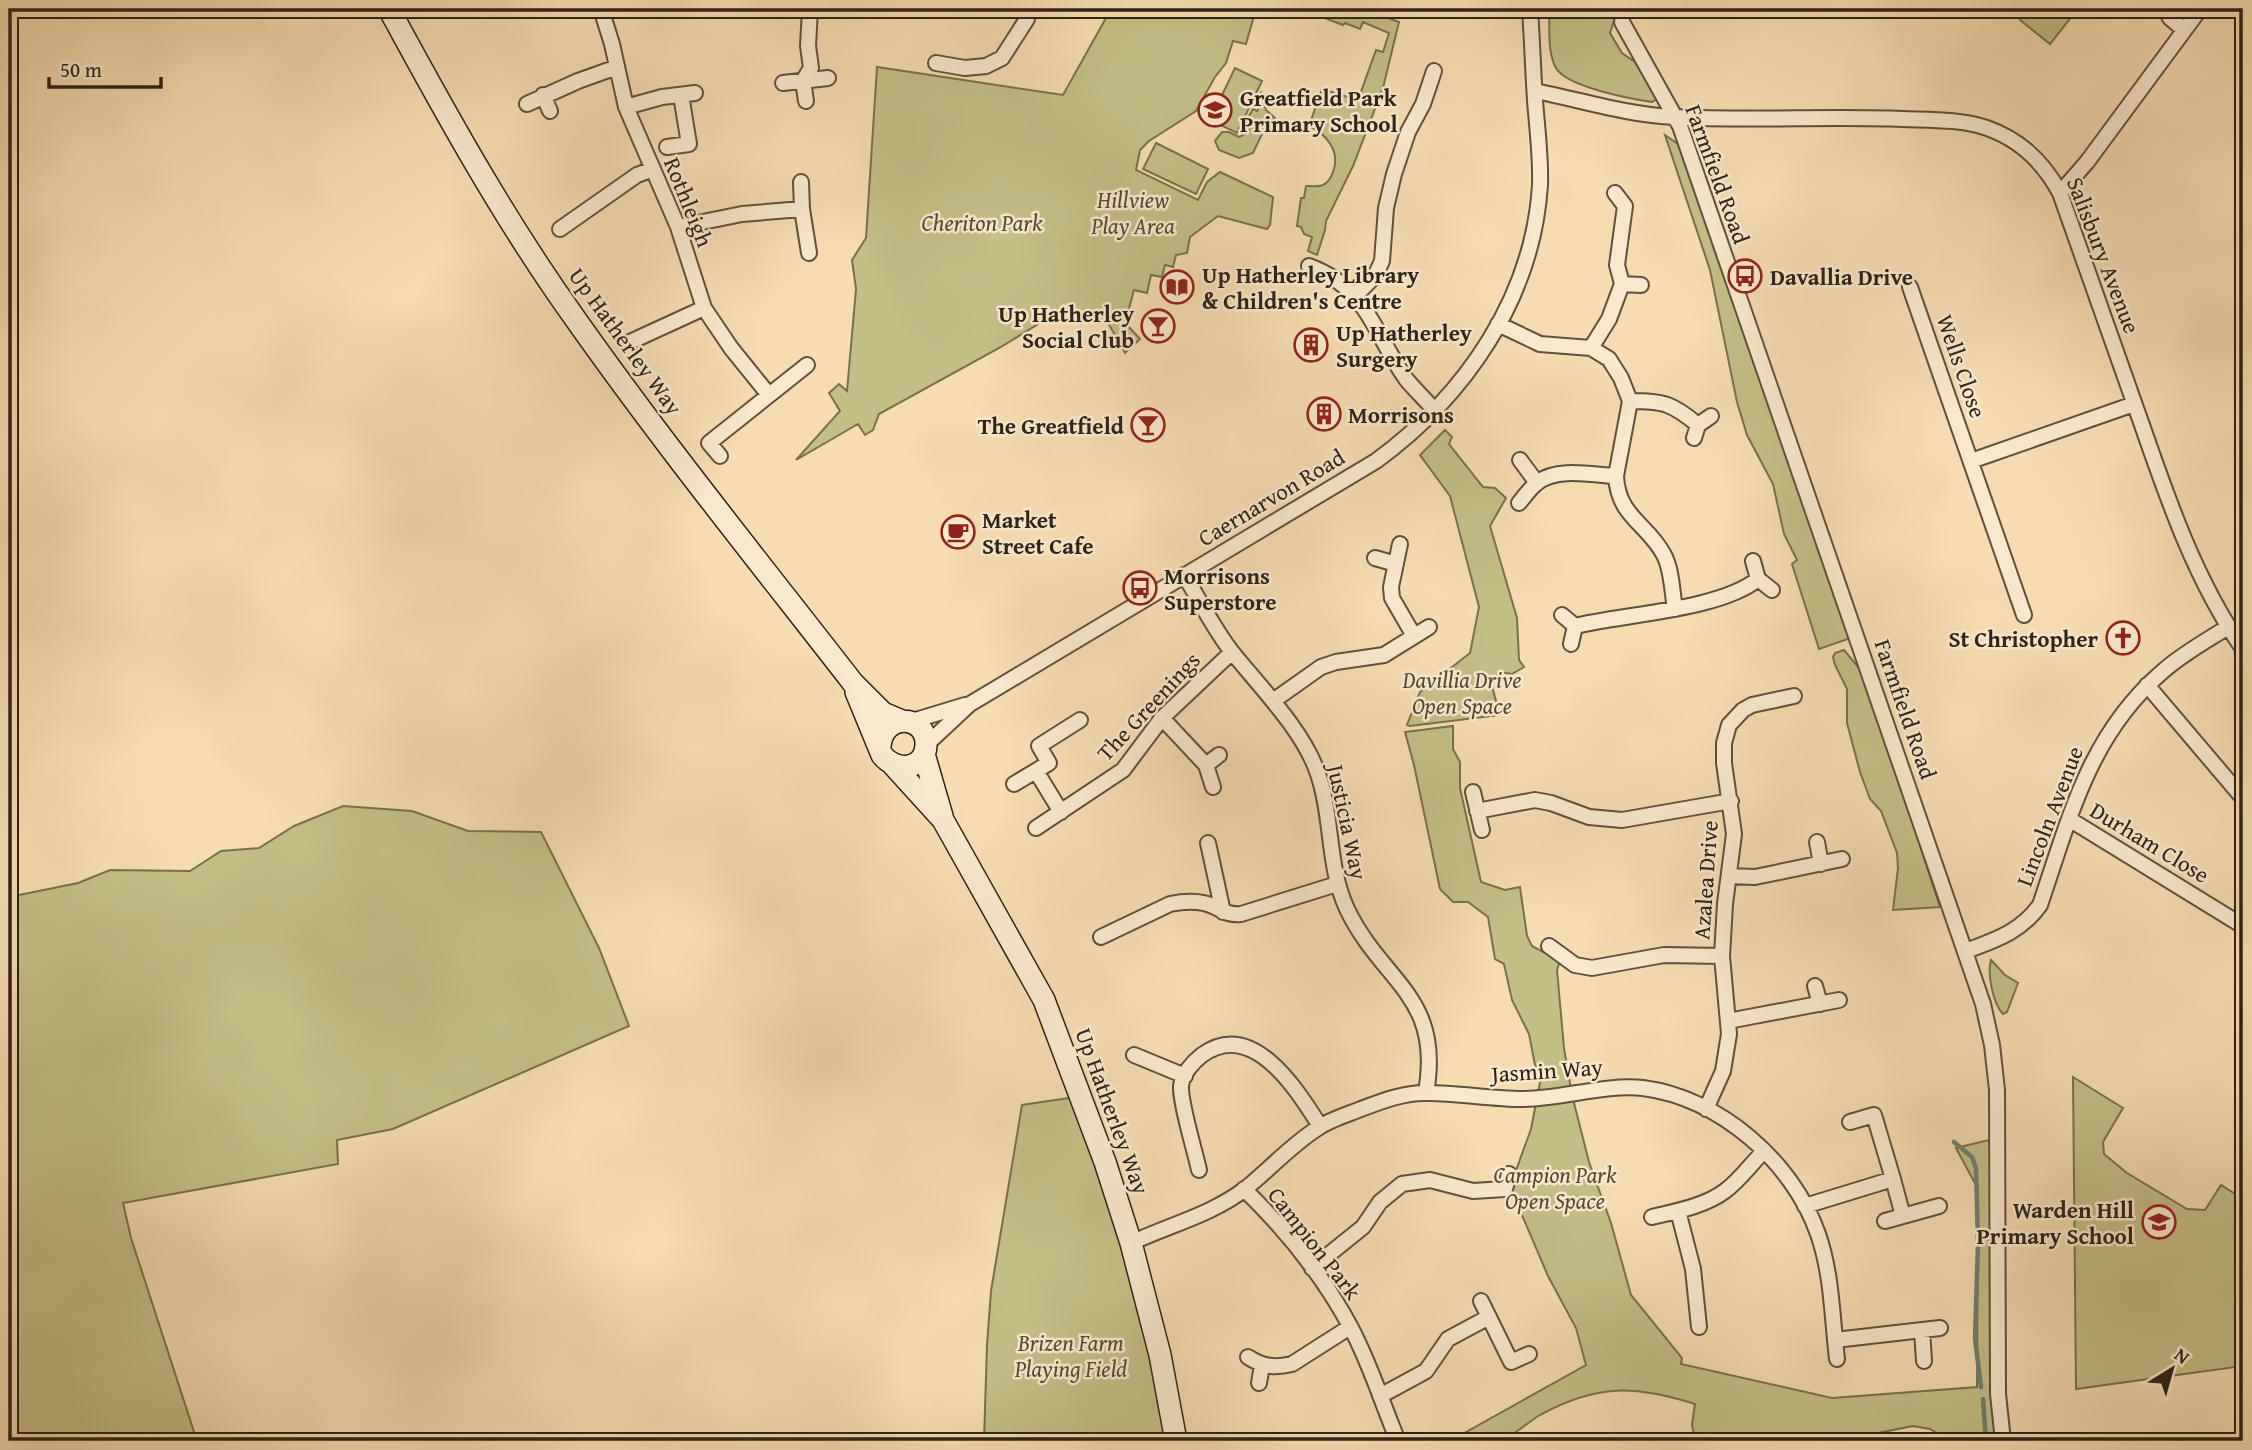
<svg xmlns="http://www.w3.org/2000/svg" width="2252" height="1450" font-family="'Gentium Book Plus',serif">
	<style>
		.green { fill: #c4be87; stroke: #78704e; stroke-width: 2 }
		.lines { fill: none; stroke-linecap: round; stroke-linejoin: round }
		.stream { stroke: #707f6f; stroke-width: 4.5 }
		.street-casing { stroke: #60513c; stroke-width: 18 }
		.secondary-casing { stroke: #2d2315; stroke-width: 24 }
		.street { stroke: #fae8cc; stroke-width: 14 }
		.secondary { stroke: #fae8cc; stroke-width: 21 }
		.labels { text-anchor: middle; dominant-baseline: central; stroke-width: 5; stroke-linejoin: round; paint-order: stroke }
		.poi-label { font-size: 23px; font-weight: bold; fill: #2d2315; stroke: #fae8cc; text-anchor: start }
		.street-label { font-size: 23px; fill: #2d2315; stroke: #fae8cc }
		.park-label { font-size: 23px; font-style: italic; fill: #534a32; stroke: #fae8cc }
	</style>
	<rect width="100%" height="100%" fill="#f7dcb1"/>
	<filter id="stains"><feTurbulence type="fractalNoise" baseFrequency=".00286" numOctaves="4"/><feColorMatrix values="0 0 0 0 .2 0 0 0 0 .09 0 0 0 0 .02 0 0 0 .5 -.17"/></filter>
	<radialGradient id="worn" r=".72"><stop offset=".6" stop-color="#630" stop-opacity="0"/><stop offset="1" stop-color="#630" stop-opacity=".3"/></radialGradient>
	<path class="green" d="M1111 9H1256L1246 44 1233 41 1226 63 1215 77 1196 111 1149 141 1140 150 1136 170 1198 200 1207 182 1220 172 1273 197 1270 225 1267 229 1218 216 1190 237 1187 253 1176 255 1173 267 1165 265 1162 277 1151 275 1147 293 1134 290 1128 312 1130 315 1128 326 1140 339 1125 353 1107 321 1061 310 1001 347 879 414 873 430 865 435 858 424 796 460 840 411 829 393 839 384 847 391 856 289 852 260 866 238 877 67 1063 95Z
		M1312 9H1363L1399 22 1383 88 1353 166 1326 221 1325 230 1317 255 1308 251 1312 237 1304 234 1301 227 1297 226 1301 198H1304L1306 186C1311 186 1319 187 1323 185 1328 183 1332 176 1333 172 1341 151 1326 134 1309 126L1322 89 1358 100 1376 50 1383 52 1389 33 1363 22 1360 29 1345 23 1343 25 1311 13Z
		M1549 9H1616L1617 11 1610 33 1622 53 1635 62 1648 78 1657 99 1652 102C1631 99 1567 87 1556 68 1547 52 1550 27 1549 9Z
		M1724 9H2073L2072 16 2050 44 2020 20 2019 17 1843 15Z
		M1235 68 1262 81 1237 133 1210 120Z
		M1261 93 1266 110 1275 118 1265 126 1268 130 1266 133 1263 132 1253 153 1239 158 1219 150 1215 141 1222 132H1229L1239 137 1248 132 1251 124 1249 116 1253 109 1257 111 1261 104 1257 101Z
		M1665 135 1678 144 1697 190 1742 315 1752 356 1800 487 1851 638 1819 649 1792 564 1797 560 1784 534 1773 484 1747 435 1737 402 1710 270Z
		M1156 143 1208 169 1196 194 1143 169Z
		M1445 430 1452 437 1449 444 1483 487 1495 488 1506 498 1490 526 1517 618 1519 660 1524 667 1512 674 1499 672 1491 683 1500 715 1410 726 1407 725 1420 692 1470 653 1479 607 1450 496 1420 455Z
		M1844 650 1859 668 1883 732 1940 907 1893 910 1898 868 1897 853 1881 811 1870 799 1860 772 1847 723V689L1835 665 1833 657 1835 653Z
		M1453 726V749L1460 762V788L1481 882 1505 890 1520 887 1527 936 1532 946 1560 961 1557 970 1564 1048 1572 1095 1589 1162 1611 1223 1631 1295 1682 1358 1681 1364 1832 1398 1977 1387 1978 1189 1956 1148 1989 1140 1996 1203 2003 1441H1951L1930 1429 1913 1426 1868 1435 1863 1441H1700L1698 1436 1694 1434 1692 1425 1695 1404C1634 1385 1597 1384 1540 1415 1528 1422 1510 1439 1499 1441 1484 1444 1466 1441 1450 1441L1586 1365 1576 1328 1548 1276 1510 1187 1531 1129 1542 1072 1535 1065 1529 1034 1512 1000 1504 964 1495 959 1488 917 1468 902H1453L1440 889 1414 765 1405 732Z
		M343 806 412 811 468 831 541 832 599 948 629 1026 393 1129 337 1140 338 1164 123 1203 131 1238 197 1441H9V897L78 883 110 870 190 871 221 851 259 848 294 826Z
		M1991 960 2005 975 2018 983 2007 1012 2003 1014C1993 1004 1987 973 1991 960Z
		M2073 1077 2123 1108 2103 1142 2104 1154 2127 1173 2187 1209 2205 1210 2221 1185 2243 1199V1366L2076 1389Z
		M1082 1096 1176 1441H984L987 1345 991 1291 1022 1105Z"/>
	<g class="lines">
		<path class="stream" d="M1954 1142 1972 1157 1976 1168 1978 1243 1975 1339 1981 1387
			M1983 1399 1986 1441"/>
		<defs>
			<path id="street" d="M601 9 612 44 626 107 678 227 704 308 731 348 769 395
				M2165 9 2170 18 2184 30
				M2241 9 2243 10
				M1622 22 1680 126 1983 1004 1992 1045 1997 1090 1998 1394 2003 1441
				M936 63 965 68 986 66 1002 58 1027 19 1029 9
				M783 83 828 78
				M1535 91C1581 100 1628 115 1675 117 1751 121 1827 116 1903 119 1931 120 1961 119 1987 128 2021 140 2044 163 2060 193 2088 271 2115 348 2142 425 2169 503 2196 581 2243 649
				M543 95 550 111
				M806 101 803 81 811 68 808 46 810 9
				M527 104 578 81 617 67
				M626 107 662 97 695 93
				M667 147 689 144 681 95
				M801 182 802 209 809 253
				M2060 193 2087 162 2200 9
				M678 227 742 214 802 209
				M560 229 637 175 653 169
				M1309 266C1368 288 1373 332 1406 379 1415 390 1426 400 1435 411
				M1622 284 1641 285
				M1910 287 2024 615
				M1355 296 1375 276 1382 261 1386 208 1394 174 1408 132 1423 104 1434 71
				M1498 324 1540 344 1591 348 1609 359 1621 378 1630 401 1616 476C1618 517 1647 523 1664 555 1672 570 1672 592 1675 609
				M630 342 704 308
				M1591 348 1609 319 1622 284 1617 265 1625 206 1615 193
				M1630 401C1663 401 1672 403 1698 425
				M1694 438 1698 425 1711 416
				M720 456 709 443 807 365
				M1520 460 1537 483
				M1971 461 2134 404
				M1519 503C1525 496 1530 488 1538 482 1558 467 1593 475 1616 476
				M1400 544 1391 587 1392 598 1414 636
				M1375 558 1396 564
				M1753 561 1758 579 1772 590
				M1184 575C1200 600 1213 628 1232 652 1260 687 1304 731 1318 774 1333 818 1327 866 1347 909 1383 984 1443 995 1426 1093
				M1562 615 1575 626 1571 644
				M1575 626C1624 614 1720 610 1758 579
				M2147 685 2242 797
				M1273 701 1321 667 1336 662 1384 655 1429 627
				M1162 718 1206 765 1213 787
				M909 722 965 705
				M926 745 970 704 1376 461C1465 396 1533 298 1540 185 1541 157 1537 128 1535 100 1533 69 1532 39 1530 9
				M1206 765 1219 755
				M1036 771 1061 812
				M1014 784 1049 763 1039 746 1080 720
				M1473 792 1482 830
				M1477 811 1535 800 1551 803 1589 817 1622 820 1731 801
				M2069 819 2243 926
				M1036 828 1123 770 1162 718 1232 652
				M1817 842 1821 864
				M1208 843 1223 912
				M1729 876 1755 877 1842 859
				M1101 937 1170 904C1185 901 1201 900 1215 907 1225 912 1230 915 1241 914L1337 884
				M1549 946 1575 965 1592 968 1664 955 1722 956
				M1966 951C1995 940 2021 932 2040 905 2070 817 2089 735 2162 672 2182 654 2206 641 2228 627
				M1815 986 1820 1004
				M1728 1021 1839 1000
				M1134 1055 1185 1076
				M1706 1109 1723 1071 1729 1034 1722 956 1725 904 1734 834 1724 763V743L1729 725 1743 710 1752 705 1794 696
				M1199 1170C1195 1151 1180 1103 1181 1086 1182 1074 1193 1062 1202 1055 1253 1018 1297 1090 1320 1126
				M1893 1179 1903 1216 1939 1206
				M1244 1189C1285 1229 1323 1276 1350 1326 1370 1363 1382 1403 1398 1441
				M1805 1206 1893 1179 1874 1115 1850 1122
				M1678 1211 1693 1269 1699 1327
				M1652 1217C1677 1211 1705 1206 1725 1191 1740 1180 1751 1164 1764 1151
				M1885 1221 1903 1216
				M1131 1243C1169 1225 1211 1215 1245 1189 1270 1169 1291 1145 1318 1128 1329 1120 1349 1114 1361 1109 1382 1101 1405 1092 1428 1093 1459 1093 1491 1099 1523 1099 1562 1099 1604 1084 1643 1088 1720 1098 1793 1162 1818 1234 1832 1274 1832 1317 1837 1359
				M1312 1268 1363 1227 1380 1202 1402 1184 1430 1180 1473 1191 1505 1189 1509 1174
				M1481 1301 1511 1362 1529 1354
				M1922 1330 1924 1361
				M1835 1340 1940 1328
				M1248 1357C1263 1367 1275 1368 1292 1364L1350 1327
				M1259 1383 1262 1365
				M1380 1396 1426 1371 1448 1339 1489 1317"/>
			<path id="secondary" d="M389 9C446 114 504 219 574 317 662 442 759 562 853 683L883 713 902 721
				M856 692 882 755C895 772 925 771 926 745 927 714 882 712 880 747
				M924 754 942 816
				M893 765 943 820 1044 1000 1105 1162 1131 1243 1160 1355 1176 1441"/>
		</defs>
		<use href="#street" class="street-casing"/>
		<use href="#secondary" class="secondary-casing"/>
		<use href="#street" class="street"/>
		<use href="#secondary" class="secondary"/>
	</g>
	<defs>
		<symbol id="school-ring" viewBox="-11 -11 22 22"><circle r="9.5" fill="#fae8cc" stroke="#8f2418" stroke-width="1.5"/><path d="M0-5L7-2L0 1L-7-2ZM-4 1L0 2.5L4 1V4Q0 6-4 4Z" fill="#8f2418"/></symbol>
		<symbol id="bus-ring" viewBox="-11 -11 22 22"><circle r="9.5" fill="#fae8cc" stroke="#8f2418" stroke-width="1.5"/><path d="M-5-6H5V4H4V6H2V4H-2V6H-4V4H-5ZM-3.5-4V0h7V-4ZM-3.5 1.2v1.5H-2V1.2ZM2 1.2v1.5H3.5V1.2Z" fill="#8f2418"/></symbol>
		<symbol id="library-ring" viewBox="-11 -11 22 22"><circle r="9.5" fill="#fae8cc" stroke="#8f2418" stroke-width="1.5"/><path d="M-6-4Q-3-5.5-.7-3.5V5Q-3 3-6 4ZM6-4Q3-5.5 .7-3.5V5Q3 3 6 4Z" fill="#8f2418"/></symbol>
		<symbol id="bar-ring" viewBox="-11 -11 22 22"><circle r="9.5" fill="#fae8cc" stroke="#8f2418" stroke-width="1.5"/><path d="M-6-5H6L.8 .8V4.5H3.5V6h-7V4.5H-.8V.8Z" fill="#8f2418"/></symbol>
		<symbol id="building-ring" viewBox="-11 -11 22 22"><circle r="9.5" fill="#fae8cc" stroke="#8f2418" stroke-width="1.5"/><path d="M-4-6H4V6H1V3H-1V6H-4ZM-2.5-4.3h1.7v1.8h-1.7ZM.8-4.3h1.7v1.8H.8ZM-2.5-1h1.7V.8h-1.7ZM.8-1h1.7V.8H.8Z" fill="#8f2418"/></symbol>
		<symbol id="cafe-ring" viewBox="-11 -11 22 22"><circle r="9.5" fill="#fae8cc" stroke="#8f2418" stroke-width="1.5"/><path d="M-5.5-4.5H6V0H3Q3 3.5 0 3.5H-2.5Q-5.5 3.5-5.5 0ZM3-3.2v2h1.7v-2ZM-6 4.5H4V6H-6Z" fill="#8f2418"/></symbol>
		<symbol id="church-ring" viewBox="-11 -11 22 22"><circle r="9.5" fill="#fae8cc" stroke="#8f2418" stroke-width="1.5"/><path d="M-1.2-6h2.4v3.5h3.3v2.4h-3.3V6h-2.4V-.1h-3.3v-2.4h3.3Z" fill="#8f2418"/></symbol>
	</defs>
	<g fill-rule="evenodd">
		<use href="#school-ring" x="1196" y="91" width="38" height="38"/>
		<use href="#bus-ring" x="1726" y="257" width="38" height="38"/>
		<use href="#library-ring" x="1158" y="268" width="38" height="38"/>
		<use href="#bar-ring" x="1139" y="307" width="38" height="38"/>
		<use href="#building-ring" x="1292" y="326" width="38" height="38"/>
		<use href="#building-ring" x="1305" y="395" width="38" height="38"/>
		<use href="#bar-ring" x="1129" y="406" width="38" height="38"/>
		<use href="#cafe-ring" x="939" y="513" width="38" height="38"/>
		<use href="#bus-ring" x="1121" y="569" width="38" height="38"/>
		<use href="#church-ring" x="2104" y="619" width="38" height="38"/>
		<use href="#school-ring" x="2140" y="1203" width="38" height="38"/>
	</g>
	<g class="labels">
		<g class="poi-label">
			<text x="1240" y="97">Greatfield Park<tspan x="1240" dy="26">Primary School</tspan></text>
			<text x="1202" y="274">Up Hatherley Library<tspan x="1202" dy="26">&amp; Children's Centre</tspan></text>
			<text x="1770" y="276">Davallia Drive</text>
			<text x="1134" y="313" text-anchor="end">Up Hatherley<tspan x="1134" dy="26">Social Club</tspan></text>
			<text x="1336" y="332">Up Hatherley<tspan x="1336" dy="26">Surgery</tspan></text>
			<text x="1348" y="414">Morrisons</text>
			<text x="1124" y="425" text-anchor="end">The Greatfield</text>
			<text x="982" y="519">Market<tspan x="982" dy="26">Street Cafe</tspan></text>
			<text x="1164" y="575">Morrisons<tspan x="1164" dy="26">Superstore</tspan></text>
			<text x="2098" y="638" text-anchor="end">St Christopher</text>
			<text x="2134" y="1209" text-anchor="end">Warden Hill<tspan x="2134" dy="26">Primary School</tspan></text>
		</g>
		<g class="street-label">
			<text transform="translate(1718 174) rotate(70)">Farmfield Road</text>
			<text transform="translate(689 202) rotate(68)">Rothleigh</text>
			<text transform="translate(2104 255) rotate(69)">Salisbury Avenue</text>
			<text transform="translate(626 341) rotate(54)">Up Hatherley Way</text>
			<text transform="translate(1962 366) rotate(71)">Wells Close</text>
			<text transform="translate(1271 497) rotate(-31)">Caernarvon Road</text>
			<text transform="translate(1148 706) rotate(-47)">The Greenings</text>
			<text transform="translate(1906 709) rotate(71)">Farmfield Road</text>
			<text transform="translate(2049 816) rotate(-69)">Lincoln Avenue</text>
			<text transform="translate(1348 822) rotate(78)">Justicia Way</text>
			<text transform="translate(2150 842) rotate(31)">Durham Close</text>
			<text transform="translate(1705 880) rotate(-86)">Azalea Drive</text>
			<text transform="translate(1547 1070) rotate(-4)">Jasmin Way</text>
			<text transform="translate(1113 1111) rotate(70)">Up Hatherley Way</text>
			<text transform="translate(1315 1243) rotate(52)">Campion Park</text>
		</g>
		<g class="park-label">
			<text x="1133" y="199">Hillview<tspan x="1133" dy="26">Play Area</tspan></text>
			<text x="982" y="222">Cheriton Park</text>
			<text x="1462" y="679">Davillia Drive<tspan x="1462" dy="26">Open Space</tspan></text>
			<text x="1555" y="1174">Campion Park<tspan x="1555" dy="26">Open Space</tspan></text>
			<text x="1071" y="1342">Brizen Farm<tspan x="1071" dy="26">Playing Field</tspan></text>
		</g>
	</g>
	<rect width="2252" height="1450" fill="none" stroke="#f7dcb1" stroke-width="35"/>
	<rect x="10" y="10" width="2231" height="1429" fill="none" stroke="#2d2315" stroke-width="3.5"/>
	<rect x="18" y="18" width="2217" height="1415" fill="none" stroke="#2d2315" stroke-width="2"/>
	<g transform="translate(2172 1369) rotate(37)" stroke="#fae8cc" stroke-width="5" paint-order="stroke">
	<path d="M0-5L12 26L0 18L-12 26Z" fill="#2d2315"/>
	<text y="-10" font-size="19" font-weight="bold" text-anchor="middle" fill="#2d2315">N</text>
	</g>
	<path d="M49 77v10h112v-10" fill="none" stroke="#2d2315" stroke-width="3.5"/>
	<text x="60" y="77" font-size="21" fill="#2d2315" stroke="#fae8cc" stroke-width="5" paint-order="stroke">50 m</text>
	<rect width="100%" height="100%" filter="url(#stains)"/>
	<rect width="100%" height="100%" fill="url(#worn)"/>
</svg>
